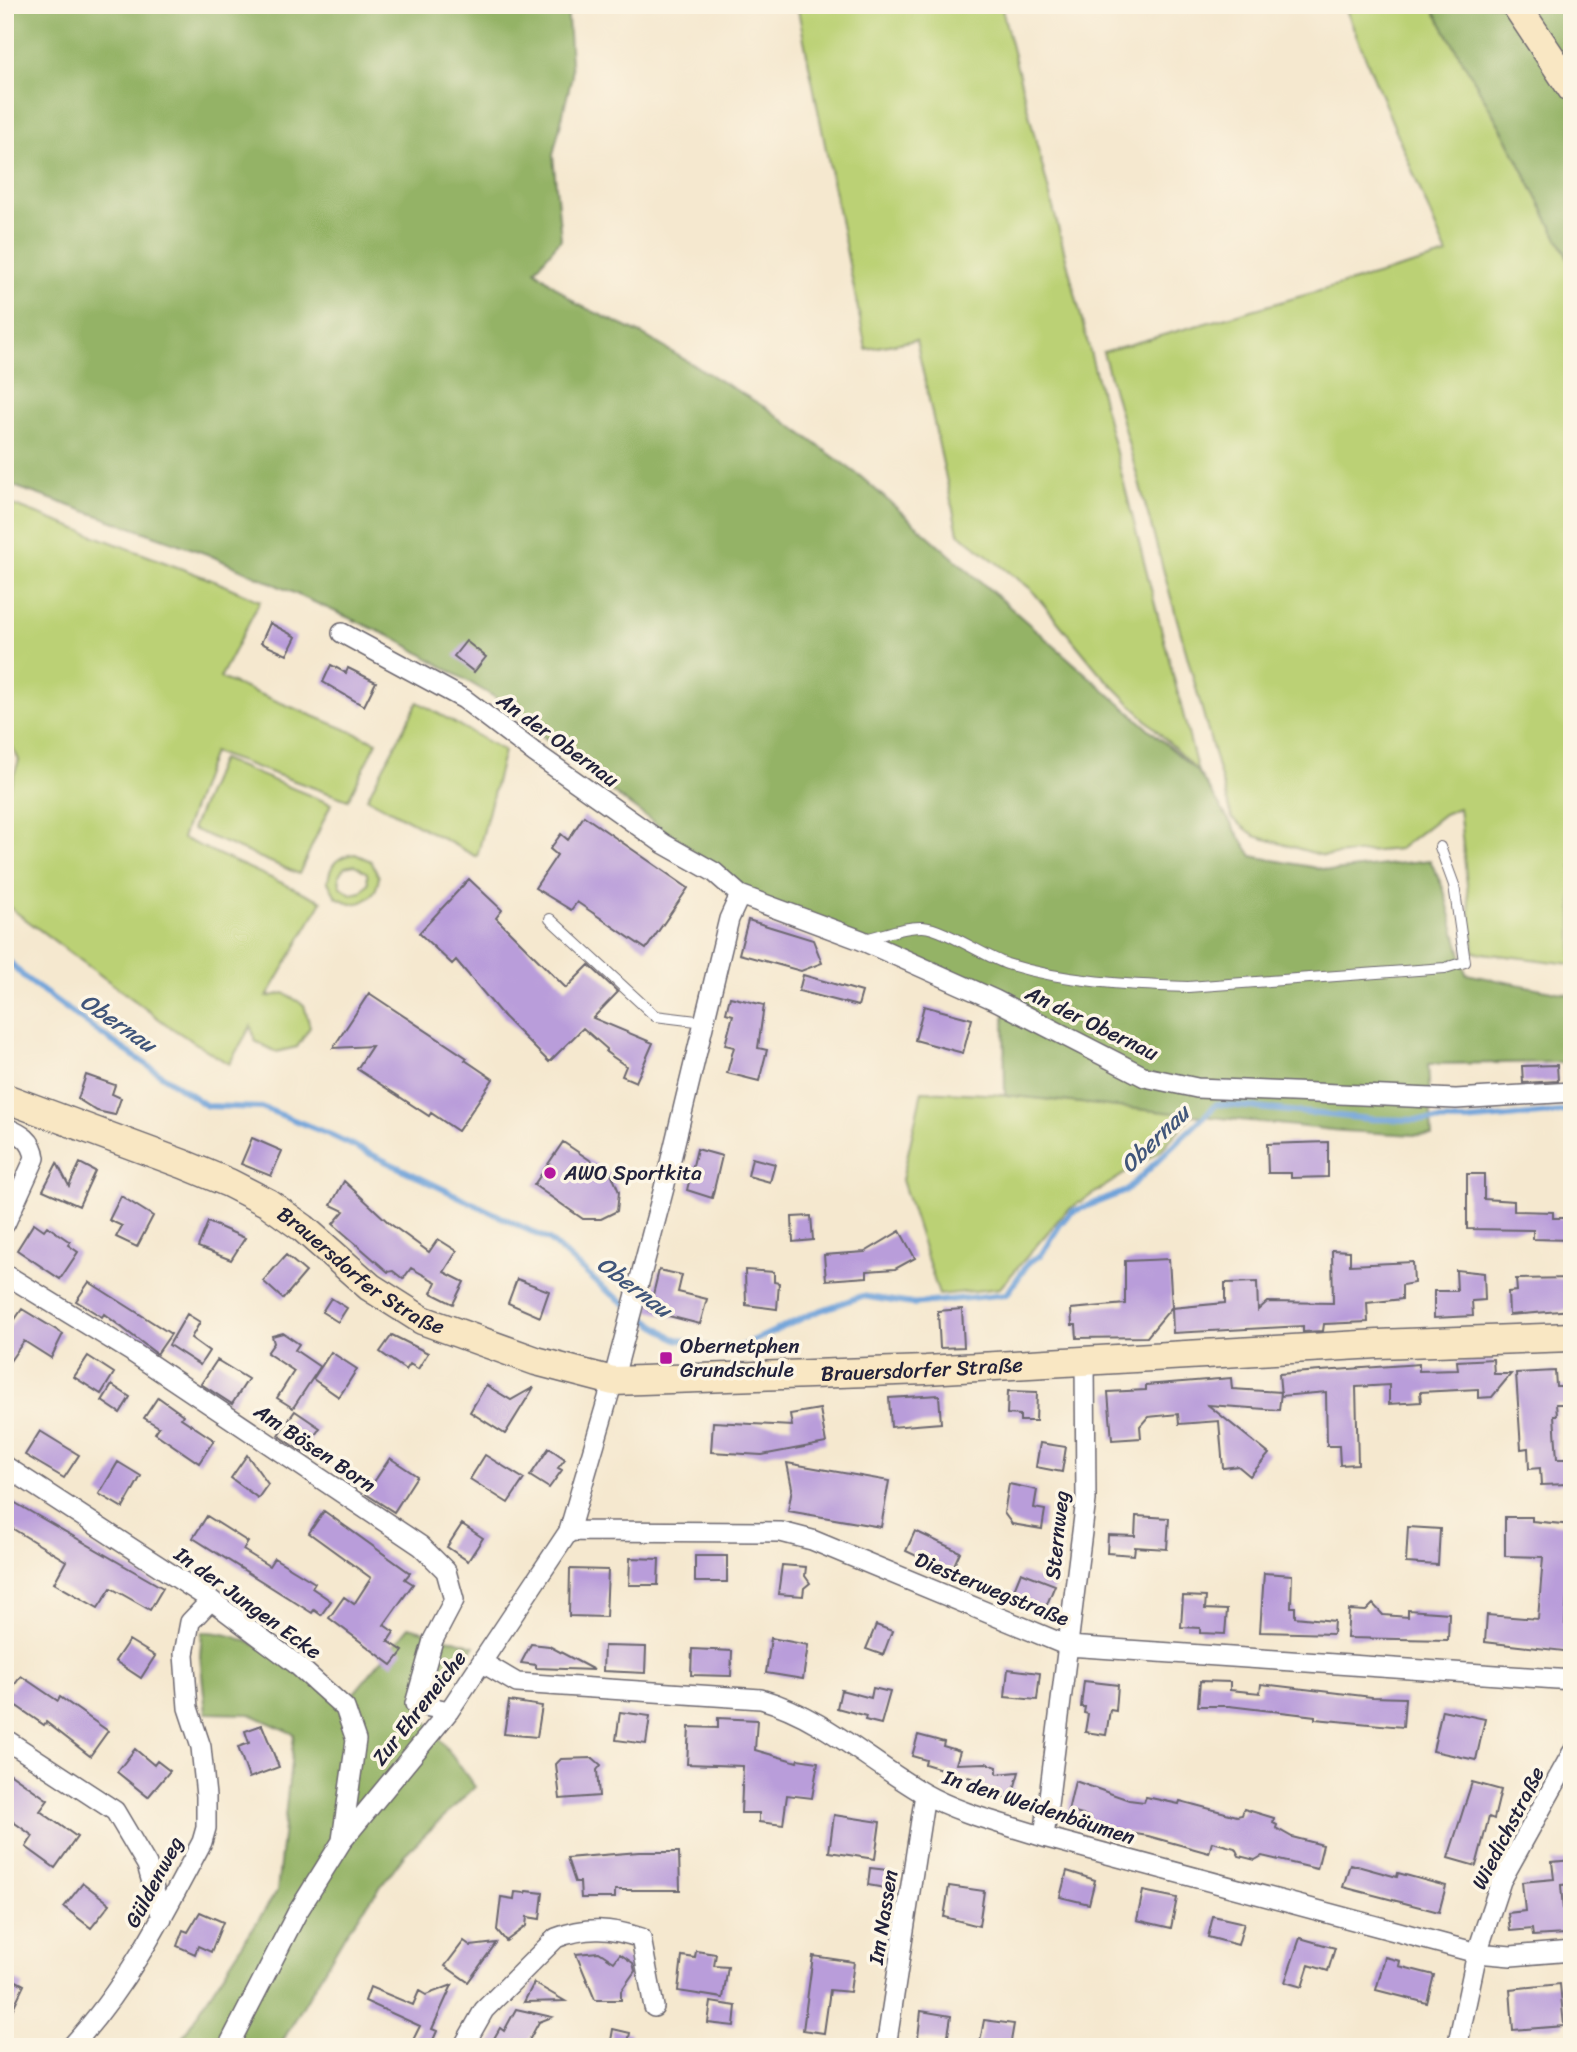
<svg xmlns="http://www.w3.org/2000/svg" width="1577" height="2052" font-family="Sriracha,sans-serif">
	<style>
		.green { fill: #bbd175; stroke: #6e7a58; stroke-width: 2; fill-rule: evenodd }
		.forest { fill: #94b366; stroke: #5b6a50; stroke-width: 2 }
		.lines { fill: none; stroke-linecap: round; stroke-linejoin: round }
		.stream { stroke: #6da1d9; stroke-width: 6 }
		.building { fill: #b99dda }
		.lane-casing { stroke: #6c676f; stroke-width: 12 }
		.street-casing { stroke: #6c676f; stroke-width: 22 }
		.secondary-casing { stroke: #6c676f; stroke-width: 31 }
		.lane { stroke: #fff; stroke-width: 10 }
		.street { stroke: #fff; stroke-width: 19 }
		.secondary { stroke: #f9e7c3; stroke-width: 28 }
		.poi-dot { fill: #b5179e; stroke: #fcf5e5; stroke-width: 2.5 }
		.labels { text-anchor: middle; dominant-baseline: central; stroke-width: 7; stroke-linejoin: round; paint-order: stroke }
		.street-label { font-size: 21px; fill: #22223b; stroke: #fcf5e5 }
		.poi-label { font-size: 21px; fill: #22223b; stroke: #fcf5e5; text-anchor: start }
		.water-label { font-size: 23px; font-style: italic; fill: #40557a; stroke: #fcf5e5 }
	</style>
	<rect width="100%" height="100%" fill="#fcf5e5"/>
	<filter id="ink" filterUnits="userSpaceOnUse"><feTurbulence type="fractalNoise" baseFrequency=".0143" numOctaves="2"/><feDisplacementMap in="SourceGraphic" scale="14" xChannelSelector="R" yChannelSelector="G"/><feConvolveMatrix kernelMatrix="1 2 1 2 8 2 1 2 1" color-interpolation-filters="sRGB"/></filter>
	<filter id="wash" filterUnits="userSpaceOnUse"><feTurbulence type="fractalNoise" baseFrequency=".00686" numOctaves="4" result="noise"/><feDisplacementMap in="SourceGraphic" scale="28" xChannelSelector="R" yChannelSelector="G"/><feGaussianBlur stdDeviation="1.57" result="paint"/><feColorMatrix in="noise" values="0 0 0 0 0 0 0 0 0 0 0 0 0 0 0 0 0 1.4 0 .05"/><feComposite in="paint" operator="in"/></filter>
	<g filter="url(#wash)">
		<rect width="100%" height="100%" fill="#f5e8cf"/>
		<path class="green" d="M797 5H1001L1198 772 1098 671 1031 589 958 533 916 340 866 349Z
			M1344 5H1431L1505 135 1572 266V964L1474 952 1459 808 1444 814 1399 849 1324 856 1255 836 1232 818 1103 352 1447 255Z
			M5 502 217 582 260 601 220 678 377 742 348 800 213 752 182 838 322 901 267 997 284 993 304 1005 310 1027 297 1047 276 1052 255 1041 251 1026 229 1064 170 1027 5 904V801L19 760 5 733Z
			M418 702 504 751 477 857 367 798Z
			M221 759 331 804 299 874 192 829Z
			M355 854 371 861 379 877C377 893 368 903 351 904L336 897 328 882C330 864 337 856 355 854ZM355 865 367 873 368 883 361 892 351 894 340 886 339 875 345 867Z
			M922 1091 1005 1095 1193 1114 1160 1151 1065 1212 1000 1288 939 1295 902 1180Z
			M1572 2040V2047H1475L1476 2045Z"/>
		<path class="forest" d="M5 5H567L572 76 553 155 561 239 535 270 577 304 643 335 768 409 860 476 1198 772 1252 856 1333 871 1430 860 1444 890 1466 974 1572 995V1062L1428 1064 1432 1136 1342 1131 1005 1095 1004 1012 749 892 600 783 496 698 396 639 207 554 5 483Z
			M1431 5H1572V266L1505 135Z
			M409 1627 475 1646 421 1714 475 1787 405 1854 346 1933 279 2047H176L277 1891 294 1734 250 1714 206 1713 200 1656 202 1632C253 1630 304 1677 344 1705Z"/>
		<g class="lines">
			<path class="stream" d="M5 957 25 978 100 1033 207 1106 264 1108 331 1135 549 1240 602 1287 673 1338 729 1352 816 1312 862 1296 912 1304 1007 1294 1029 1262 1041 1255 1061 1223 1072 1212 1126 1191 1217 1104 1370 1119 1465 1121 1572 1111"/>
		</g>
		<g id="blocks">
			<path class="building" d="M270 623 296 637 287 655 261 643Z
				M466 641 486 657 474 672 454 656Z
				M331 665 346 673 348 668 376 682 364 706 323 682Z
				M584 816 688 888 646 949 577 902 571 910 535 888 557 855 550 849 561 834 568 840Z
				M469 879 502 910 496 918 566 988 589 965 618 992 593 1018 653 1043 636 1082 622 1076 626 1066 606 1052 607 1049 583 1028 549 1062 504 1017 456 960 452 964 419 933Z
				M748 920 813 940 822 963 801 971 739 954Z
				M803 975 862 992 858 1006 799 991Z
				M369 993 467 1058 465 1060 493 1079 458 1131 431 1113 429 1116 357 1069 372 1046 333 1048Z
				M730 997 764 1005 758 1048 767 1050 759 1081 727 1073 734 1047 725 1045 733 1015 726 1013Z
				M924 1006 972 1019 963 1053 915 1040Z
				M1557 1065 1558 1081 1523 1083 1522 1066Z
				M86 1075 115 1085 112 1094 121 1098 115 1115 97 1111 78 1099Z
				M252 1138 282 1151 271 1176 241 1164Z
				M563 1142 612 1175 619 1192 617 1211 601 1219H583L534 1185Z
				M1328 1142V1177L1291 1178V1173H1268L1267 1144Z
				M697 1149 722 1156 712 1198 687 1190Z
				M752 1158 775 1164 770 1182 748 1176Z
				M57 1163 69 1186 80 1163 95 1171 79 1206 43 1190Z
				M1467 1174H1484V1199L1514 1201V1211L1553 1212V1218H1572V1240L1533 1239V1230L1467 1229Z
				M344 1181 389 1223 429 1252 438 1239 457 1251 444 1272 464 1282 453 1304 431 1293 436 1282 411 1268 403 1279 393 1271 388 1272 333 1224 344 1211 331 1205Z
				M121 1196 153 1216 137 1247 116 1237 122 1226 109 1220Z
				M811 1216 813 1240 793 1242 792 1217Z
				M208 1222 245 1238 231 1260 198 1247Z
				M34 1223 44 1230 47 1226 70 1242 68 1245 78 1252 60 1279 17 1250Z
				M900 1231 915 1258 895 1269 867 1271V1277L826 1280 824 1255 865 1252Z
				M1332 1250 1350 1251V1265L1413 1262 1414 1283 1402 1285V1299L1367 1303 1368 1322 1324 1324 1323 1331 1303 1332V1326L1173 1333 1172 1308 1225 1303V1283L1257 1282 1258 1310 1267 1302 1333 1303Z
				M286 1255 306 1272 283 1299 263 1281Z
				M1169 1259 1172 1307 1147 1337 1077 1338 1076 1325H1072L1071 1309 1125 1304V1261Z
				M659 1270 682 1275 678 1292 707 1299 700 1324 649 1311Z
				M745 1270 774 1272V1282L779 1283 777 1309 746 1305Z
				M1456 1270 1484 1273 1485 1300 1472 1301 1473 1316 1434 1318V1291H1457Z
				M1572 1278V1310L1509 1315 1508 1292 1517 1291 1516 1279Z
				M517 1279 549 1291 540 1317 508 1303Z
				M89 1282 171 1334 157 1354 104 1314 102 1317 76 1301Z
				M331 1298 347 1308 338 1322 322 1312Z
				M22 1309 63 1334 51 1358 24 1341 5 1368V1334Z
				M962 1309 964 1347 940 1348 938 1311Z
				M187 1314 200 1322 191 1338 209 1351 200 1365 169 1345Z
				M283 1333 299 1344 295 1350 320 1367 293 1408 277 1398 294 1371 267 1353 274 1343 272 1336Z
				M392 1335 428 1353 418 1369 410 1364 406 1370 380 1352Z
				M331 1352 357 1369 339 1397 313 1379Z
				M88 1356 114 1373 101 1394 74 1377Z
				M1493 1359 1494 1374H1511L1492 1397 1478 1398V1389L1420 1392 1421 1402 1389 1404V1385L1356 1387 1358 1464 1340 1465 1339 1446H1327L1326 1392 1281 1396 1279 1374 1419 1364V1371L1458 1370 1457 1361Z
				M217 1360 248 1379 232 1404 201 1384Z
				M1555 1371 1556 1386H1572V1404H1556L1557 1415H1554L1557 1459H1568L1569 1484 1541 1485 1540 1468 1529 1469 1528 1448 1521 1449 1516 1373Z
				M1231 1378 1232 1389 1281 1392 1279 1410 1208 1405 1269 1454 1250 1476 1238 1466 1223 1468 1219 1421 1179 1424 1178 1414 1148 1417 1140 1426 1141 1438 1112 1440 1108 1392 1146 1390V1385Z
				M112 1385 130 1397 120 1413 102 1401Z
				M486 1385 511 1400 534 1387 505 1434 470 1412Z
				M1008 1391 1037 1392 1036 1421H1020V1415L1007 1414Z
				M939 1395 941 1423 891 1427 889 1398Z
				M158 1397 183 1415 181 1418 214 1440 199 1463 155 1433 159 1427 144 1418Z
				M820 1409 826 1443 762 1455 711 1452 713 1422 792 1426 790 1414Z
				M295 1411 320 1428 303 1452 278 1435Z
				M40 1431 79 1455 64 1478 25 1455Z
				M1040 1443 1066 1447 1062 1472 1036 1467Z
				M549 1448 565 1459 558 1468 562 1470 549 1488 530 1476Z
				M247 1455 268 1484 258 1498 231 1478Z
				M485 1455 524 1479 508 1503 470 1479Z
				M390 1458 417 1476 394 1512 366 1494Z
				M118 1462 141 1476 123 1508 99 1494Z
				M787 1463 889 1481 881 1527 788 1511 792 1488Z
				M1009 1484 1037 1490 1034 1508 1045 1510 1042 1529 1012 1524 1004 1513Z
				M5 1497 163 1588 150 1610 111 1588 98 1608 54 1583 66 1561 5 1524Z
				M324 1511 410 1573 405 1579 413 1584 384 1625 394 1632 388 1641 403 1651 392 1665 329 1618 344 1597 354 1604 371 1578 309 1533Z
				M207 1516 248 1542 243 1550 269 1566 274 1558 315 1583 312 1588 331 1601 321 1615 314 1610 312 1613 193 1538Z
				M1136 1516 1169 1518 1167 1549 1135 1547 1134 1555 1107 1553 1108 1535 1135 1536Z
				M1505 1517H1532V1521L1572 1525 1565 1624 1572 1625V1652L1485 1642 1487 1615 1538 1619 1543 1557 1505 1556Z
				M462 1524 483 1538 468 1561 447 1547Z
				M1408 1527 1440 1529 1438 1565 1406 1563Z
				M915 1531 960 1552 951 1572 906 1551Z
				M695 1556H727V1582H695Z
				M630 1558 659 1559 658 1585H629Z
				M782 1565 806 1567 805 1576 810 1583 804 1588 803 1596 778 1594Z
				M570 1569 608 1570 606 1617 569 1616Z
				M1021 1572 1055 1585 1043 1614 1010 1599Z
				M1264 1573 1292 1575 1291 1607H1295V1617L1334 1621 1333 1634 1260 1632Z
				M1183 1596 1206 1597 1205 1609 1227 1610 1225 1634 1200 1633V1628L1181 1627Z
				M1373 1604 1383 1615 1408 1617V1610L1449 1613 1448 1640 1347 1638 1349 1610 1366 1611Z
				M876 1625 892 1631 883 1655 866 1649Z
				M771 1638 808 1645 803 1679 766 1673Z
				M129 1640 155 1656 141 1678 115 1661Z
				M531 1644 549 1646 594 1670 536 1668V1665L521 1663Z
				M604 1646 646 1647 645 1673 603 1671Z
				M692 1649 732 1651 731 1676 691 1675Z
				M1008 1669 1040 1673 1037 1700 1005 1697Z
				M21 1676 58 1701 60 1697 108 1731 90 1756 46 1722 44 1725 5 1698Z
				M1084 1681 1118 1685 1116 1711 1110 1710 1106 1735 1085 1732 1088 1714 1084 1713 1085 1707H1081Z
				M1200 1681 1230 1682V1690L1260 1693 1261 1684 1372 1697 1405 1698 1403 1727 1315 1719V1716L1229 1706H1198Z
				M873 1688 890 1692 881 1724 865 1720 866 1716 837 1708 841 1690 871 1698Z
				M509 1701 542 1706 537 1737 504 1734Z
				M1442 1710 1485 1719 1476 1760 1433 1751Z
				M620 1712 650 1716 646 1744 616 1740Z
				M718 1718 757 1720 755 1750 797 1762 798 1759 818 1762 812 1798 787 1795 783 1825 759 1822V1813H741L743 1766 687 1764 689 1727 718 1728Z
				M262 1725 279 1767 249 1778 238 1747 249 1743 245 1731Z
				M918 1735 944 1742 943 1746 960 1751 956 1764 986 1763 997 1767V1774L1019 1772 1011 1800 979 1791 981 1781 925 1764 926 1760 912 1756Z
				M135 1749 154 1765 157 1761 170 1771 148 1797 117 1772Z
				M593 1758 601 1765 597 1770 599 1796 560 1799 556 1764 561 1759Z
				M5 1770 48 1800 40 1811 77 1837 55 1868 26 1847 33 1836 5 1816Z
				M1075 1781 1129 1800 1144 1802 1146 1797 1179 1804 1180 1801 1237 1816 1242 1815 1244 1809 1274 1818 1273 1823 1277 1825 1276 1828 1292 1837 1323 1845 1317 1869 1262 1856 1255 1860 1239 1856 1235 1848 1212 1842 1209 1853 1148 1836 1087 1826 1089 1817 1068 1811Z
				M1472 1782 1501 1790 1494 1819 1489 1817 1476 1866 1448 1858Z
				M834 1815 880 1822 875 1859 829 1852Z
				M639 1852H679L680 1890H615V1898H581L580 1882H575L567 1858Z
				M1572 1860V1884L1561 1885 1565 1934 1533 1936 1532 1929 1510 1931 1508 1913 1525 1911 1522 1882 1554 1879 1552 1862Z
				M1350 1864 1397 1877 1398 1873 1446 1886 1439 1912 1343 1887Z
				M870 1868 887 1870 885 1888 868 1885Z
				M1067 1871 1095 1880 1089 1904 1060 1897Z
				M83 1883 110 1904 91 1928 64 1907Z
				M949 1886 984 1891 979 1926 944 1917Z
				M526 1891 543 1893 540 1919 527 1917 526 1926 506 1941 497 1930 501 1897 514 1899 515 1892 525 1893Z
				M1143 1891 1177 1898 1171 1928 1137 1920Z
				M200 1912 223 1922 211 1952 198 1946 195 1954 177 1946 183 1930 188 1932Z
				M1213 1916 1244 1923 1238 1945 1208 1937Z
				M1300 1938 1335 1948 1328 1971 1309 1965 1302 1987 1285 1982Z
				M464 1941 471 1946 496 1943 468 1982 445 1966Z
				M696 1951 716 1954 714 1966 728 1967 723 1998 678 1991 682 1956 695 1958Z
				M599 1952 614 1962 620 1954 633 1963 635 1971 621 1991V2000H595L576 1954Z
				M813 1956 854 1962 850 1992 830 1990 824 2033 803 2030Z
				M1385 1957 1400 1961 1399 1966 1434 1975 1427 2003 1376 1990Z
				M5 1975 24 1985 5 2025Z
				M534 1983 565 2001 524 2002Z
				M1560 1984 1564 2026 1513 2030 1510 1989Z
				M452 1985 432 2029 437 2031 430 2047 412 2042 420 2026 365 2001 370 1987 413 2005 419 1991 426 1995Z
				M711 2002 736 2006 734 2026 708 2023Z
				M516 2009 552 2017 539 2022 527 2044 532 2047H489L500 2028 504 2031Z
				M921 2011 951 2016 947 2042 918 2038Z
				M984 2020 1014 2024 1010 2047H979Z
				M613 2029 630 2033 627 2047H610Z"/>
		</g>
	</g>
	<g filter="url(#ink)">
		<use href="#blocks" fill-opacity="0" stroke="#6c676f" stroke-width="2"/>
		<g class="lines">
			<defs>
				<path id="lane" d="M550 919 655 1016 705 1022
					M865 939C883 935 905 926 923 927 943 928 984 956 1007 964 1065 982 1128 985 1188 987L1445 968 1465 962 1454 885 1440 847"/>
				<path id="street" d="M342 633 464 699 535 753 664 844 714 872 740 895 861 940 995 1000 1145 1077 1197 1088 1456 1099 1572 1092
					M5 1127C21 1134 33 1140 35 1158L5 1224
					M5 1274 132 1352 421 1546 446 1571 454 1600 433 1640 415 1704 449 1711
					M5 1466 211 1600 296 1664 345 1708 356 1740 342 1840
					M569 1531 781 1532 812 1540 1068 1646 1572 1680
					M483 1663 517 1683 761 1699C823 1717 868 1761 923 1793 960 1814 1004 1824 1044 1837L1477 1953 1511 1956 1572 1951
					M5 1739 115 1811 147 1865 162 1918
					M1044 1837 1086 1500 1085 1361
					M71 2047C127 1987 164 1914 202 1842L206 1828V1796L201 1747 188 1708 184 1654 190 1622 211 1600
					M228 2047 297 1913 342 1841 449 1711 569 1531 613 1381 664 1188 729 919 740 895
					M463 2047 484 2010 556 1938C586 1926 611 1928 641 1938L654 2007
					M886 2047 925 1794
					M1457 2047 1477 1953 1501 1881 1572 1753"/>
				<g id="secondary">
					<path d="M1516 5 1572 89"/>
					<path id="s1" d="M5 1098 183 1164 229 1183 268 1203 303 1228 370 1287 422 1320 536 1361 613 1381 926 1370 1378 1344 1572 1337"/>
				</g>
			</defs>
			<use href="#lane" class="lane-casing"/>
			<use href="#street" class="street-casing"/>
			<use href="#secondary" class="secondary-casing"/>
			<use href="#lane" class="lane"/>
			<use href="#street" class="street"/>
			<use href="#secondary" class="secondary"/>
		</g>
	</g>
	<g class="poi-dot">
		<circle cx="550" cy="1173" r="7"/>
		<rect x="659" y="1351" width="14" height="14" rx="3.5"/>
	</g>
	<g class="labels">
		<g class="street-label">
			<text transform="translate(558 740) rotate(36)">An der Obernau</text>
			<text transform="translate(1092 1023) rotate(26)">An der Obernau</text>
			<text stroke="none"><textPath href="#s1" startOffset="399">Brauersdorfer Straße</textPath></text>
			<text stroke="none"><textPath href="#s1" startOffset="987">Brauersdorfer Straße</textPath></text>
			<text transform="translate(315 1448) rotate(34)">Am Bösen Born</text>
			<text transform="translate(1057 1535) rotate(-84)">Sternweg</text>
			<text transform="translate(992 1589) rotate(22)">Diesterwegstraße</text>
			<text transform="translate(248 1603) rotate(36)">In der Jungen Ecke</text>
			<text transform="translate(419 1708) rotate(-52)">Zur Ehreneiche</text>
			<text transform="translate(1039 1807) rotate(18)">In den Weidenbäumen</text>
			<text transform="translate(1508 1828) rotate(-63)">Wiedichstraße</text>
			<text transform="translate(154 1882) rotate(-62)">Güldenweg</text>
			<text transform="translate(883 1917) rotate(-81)">Im Nassen</text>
		</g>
		<g class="poi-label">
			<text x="564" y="1173">AWO Sportkita</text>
			<text x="680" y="1346">Obernetphen<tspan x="680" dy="24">Grundschule</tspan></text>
		</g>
		<g class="water-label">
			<text transform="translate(118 1023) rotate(35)">Obernau</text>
			<text transform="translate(1155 1139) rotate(-44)">Obernau</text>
			<text transform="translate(634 1287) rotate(37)">Obernau</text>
		</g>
	</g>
	<rect width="1577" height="2052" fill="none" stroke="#fcf5e5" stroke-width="28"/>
</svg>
